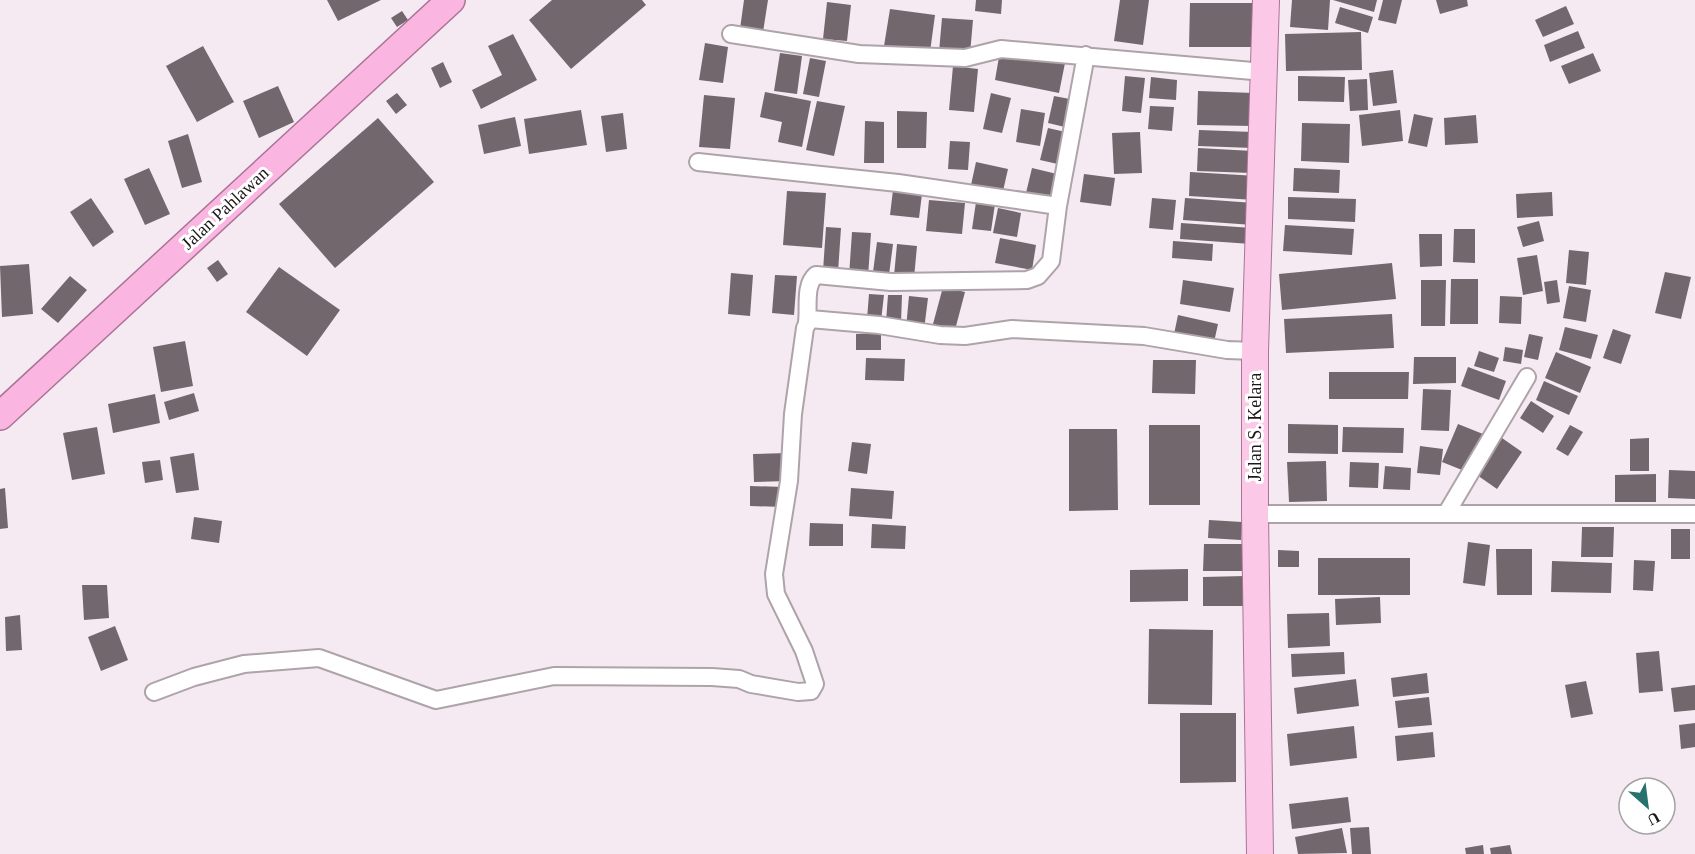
<svg xmlns="http://www.w3.org/2000/svg" width="1695" height="854" font-family="'Times New Roman',serif">
	<style>
		.building { fill: #71676d }
		.lines { fill: none; stroke-linecap: round; stroke-linejoin: round }
		.minor-casing { stroke: #ada3a9; stroke-width: 20 }
		.primary-casing { stroke: #ab7396; stroke-width: 28 }
		.trunk-casing { stroke: #ab7396; stroke-width: 30 }
		.minor { stroke: #fff; stroke-width: 16 }
		.primary { stroke: #fbc8e8; stroke-width: 26 }
		.trunk { stroke: #fab6e0; stroke-width: 27 }
		.labels { text-anchor: middle; dominant-baseline: central; stroke-width: 6; stroke-linejoin: round; paint-order: stroke }
		.street-label { font-size: 18px; fill: #1b181a; stroke: #fff }
	</style>
	<rect width="100%" height="100%" fill="#f5eaf1"/>
	<path class="building" d="M327 0H381L338 21Z
		M552 0H642L646 5 571 69 529 20Z
		M744 0H768L763 32 740 29Z
		M976 0H1002L1001 14 975 11Z
		M1120 0H1149L1143 45 1114 41Z
		M1292 0H1330L1328 30 1290 27Z
		M1333 0H1377L1374 12Z
		M1383 0H1402L1396 24 1378 20Z
		M1436 0H1467L1468 6 1440 14Z
		M827 2 851 5 847 41 823 39Z
		M1190 3H1257V47H1189Z
		M1566 6 1574 24 1543 37 1535 20Z
		M1340 7 1373 17 1368 33 1335 23Z
		M890 9 935 15 930 52 884 46Z
		M402 11 408 20 397 27 391 18Z
		M942 18 973 20 970 54 939 52Z
		M1578 31 1585 48 1550 62 1544 45Z
		M1361 32 1362 70 1286 71 1285 34Z
		M513 34 537 80 481 109 472 90 502 75 488 46Z
		M705 43 728 47 723 83 699 80Z
		M203 46 234 102 197 122 166 66Z
		M1000 51 1065 63 1059 93 995 80Z
		M780 53 802 56 797 94 774 91Z
		M1593 53 1601 71 1569 84 1561 66Z
		M810 58 826 61 819 97 803 94Z
		M443 62 452 82 440 88 431 68Z
		M953 66 978 69 974 112 949 110Z
		M1393 70 1397 103 1373 106 1369 73Z
		M1125 76 1145 78 1141 113 1122 111Z
		M1298 76 1345 77 1344 102 1298 101Z
		M1151 77 1177 80 1176 100 1149 98Z
		M1367 79 1368 110 1350 111 1348 80Z
		M278 86 294 122 259 138 243 101Z
		M1198 91 1254 93 1253 126 1197 125Z
		M765 92 811 101 802 147 778 142 782 122 760 117Z
		M397 93 407 105 396 114 386 101Z
		M991 93 1011 98 1002 133 983 129Z
		M704 95 735 98 730 149 699 147Z
		M1054 96 1075 100 1069 128 1048 123Z
		M817 101 845 106 834 156 806 150Z
		M1150 106 1174 107 1172 131 1148 129Z
		M1021 109 1045 113 1040 146 1016 142Z
		M581 110 587 145 529 154 524 119Z
		M1400 110 1403 141 1362 146 1359 115Z
		M897 111 927 112 926 148H897Z
		M623 113 627 149 606 152 601 116Z
		M1414 114 1433 118 1427 147 1408 143Z
		M1476 115 1478 143 1445 145 1444 118Z
		M515 117 521 146 484 154 478 125Z
		M378 118 434 182 335 268 279 204Z
		M865 121 884 122V163H864Z
		M1302 123 1350 124 1349 163 1301 161Z
		M1048 128 1070 133 1062 165 1040 160Z
		M1199 130 1253 132V148L1198 146Z
		M1140 132 1142 173 1114 174 1112 133Z
		M188 134 202 182 182 188 168 141Z
		M950 141 970 142 968 170 948 169Z
		M1198 148 1253 151 1251 173 1197 171Z
		M976 162 1008 169 1003 191 971 185Z
		M149 168 170 214 145 225 124 179Z
		M1032 168 1057 174 1051 202 1025 197Z
		M1294 168 1340 170 1339 193 1293 191Z
		M1190 172 1257 176 1255 200 1189 196Z
		M1084 174 1115 178 1111 206 1080 202Z
		M893 190 922 194 919 218 890 215Z
		M787 191 826 193 822 248 783 245Z
		M1552 192 1553 216 1517 218 1516 194Z
		M1288 197 1356 199 1355 222 1288 219Z
		M91 198 114 232 93 247 70 212Z
		M1152 198 1176 200 1173 230 1149 228Z
		M1185 198 1254 203 1253 225 1183 220Z
		M929 200 965 203 962 234 926 231Z
		M976 202 995 204 991 231 972 229Z
		M998 208 1021 213 1017 237 993 233Z
		M1539 221 1544 241 1523 247 1517 227Z
		M1181 223 1252 228 1251 244 1180 239Z
		M1285 225 1354 229 1352 255 1283 251Z
		M826 227 841 228 838 272 823 271Z
		M1454 229H1475V263L1453 262Z
		M852 232 871 233 868 277 849 276Z
		M1419 234H1442V266L1420 267Z
		M1000 238 1036 245 1032 270 995 263Z
		M1173 241 1213 244 1212 261 1172 258Z
		M877 242 893 244 889 275 873 272Z
		M897 244 917 246 914 278 894 276Z
		M1569 250 1589 252 1586 285 1566 283Z
		M1537 255 1543 291 1523 295 1517 258Z
		M218 260 228 274 217 282 207 268Z
		M1392 263 1396 299 1282 310 1279 274Z
		M29 264 33 314 2 317 0 266Z
		M279 267 340 310 307 356 246 312Z
		M1665 272 1691 277 1681 319 1655 313Z
		M731 273 753 275 750 316 728 314Z
		M775 275 797 276 794 315 772 313Z
		M70 276 87 290 58 323 41 309Z
		M1451 279H1478V324H1450Z
		M1183 280 1234 288 1230 312 1180 304Z
		M1421 280H1446L1445 326H1421Z
		M1557 280 1560 302 1547 304 1544 282Z
		M1569 286 1591 290 1586 322 1563 318Z
		M943 287 965 292 955 330 933 324Z
		M869 294 884 295 881 321 867 319Z
		M888 295H902L901 323 886 322Z
		M909 296 928 298 924 330 906 328Z
		M1500 296 1522 297 1521 324 1499 323Z
		M1392 314 1394 348 1286 353 1284 319Z
		M1178 315 1218 324 1213 347 1173 339Z
		M1565 327 1598 335 1591 359 1559 350Z
		M1613 329 1631 335 1621 364 1603 358Z
		M881 333V350H856V334Z
		M1529 334 1543 337 1538 360 1524 357Z
		M185 341 193 386 161 392 153 347Z
		M1505 347 1523 350 1521 364 1503 361Z
		M1479 351 1499 358 1494 372 1474 366Z
		M1556 352 1591 367 1580 393 1545 378Z
		M1414 357H1456V383L1413 384Z
		M866 358 905 359 904 381 865 380Z
		M1153 360H1196L1195 394 1152 393Z
		M1468 367 1506 381 1499 400 1461 386Z
		M1329 372H1409L1408 399H1329Z
		M1544 381 1578 396 1569 415 1536 400Z
		M1423 389 1451 390 1449 431 1421 430Z
		M194 393 199 411 169 420 164 402Z
		M155 394 160 423 113 433 108 404Z
		M1531 401 1554 416 1543 433 1520 418Z
		M1288 424 1338 425V454L1288 453Z
		M1458 424 1483 434 1467 472 1442 462Z
		M1149 425H1200V505H1149Z
		M1570 425 1583 432 1568 456 1556 449Z
		M97 427 105 474 72 480 63 433Z
		M1343 427 1404 428 1403 453 1342 452Z
		M1069 429H1117L1118 510 1069 511Z
		M1502 438 1522 452 1497 489 1477 475Z
		M1649 438V471H1630V439Z
		M852 442 871 444 867 474 848 471Z
		M1420 446 1443 449 1440 475 1417 473Z
		M194 453 199 490 176 493 170 457Z
		M788 453V481L754 482 753 454Z
		M160 460 163 480 145 483 142 462Z
		M1326 461 1327 501 1289 502 1287 462Z
		M1350 462 1379 463 1378 488 1349 487Z
		M1385 466 1411 468 1410 490 1383 489Z
		M1669 470 1695 471V499L1668 498Z
		M1656 474V502H1615V475Z
		M750 486 784 487 783 507 750 506Z
		M5 488 8 528 0 529V489Z
		M851 488 894 491 892 519 849 516Z
		M194 517 222 521 219 543 191 539Z
		M1209 520 1242 522 1241 540 1208 538Z
		M810 523 843 524V546H809Z
		M872 524 906 526 905 549 871 548Z
		M1582 527H1614L1613 557H1581Z
		M1671 529H1690V559H1671Z
		M1468 542 1490 545 1485 586 1463 583Z
		M1204 544H1244L1243 571H1203Z
		M1496 549H1532V595H1497Z
		M1278 550 1299 551V567H1278Z
		M1318 558H1410V595H1318Z
		M1634 560 1655 561 1653 591 1633 590Z
		M1552 561 1612 563 1611 593 1551 592Z
		M1188 569V601L1130 602V570Z
		M1245 576V606H1203V577Z
		M82 585H107L109 618 84 620Z
		M1380 597 1381 623 1336 625 1335 599Z
		M1329 613 1330 646 1288 648 1287 614Z
		M20 615 22 650 6 651 5 617Z
		M115 626 128 660 101 671 88 637Z
		M1149 629 1213 630 1212 705 1148 704Z
		M1659 651 1663 691 1639 693 1636 653Z
		M1344 652 1345 674 1292 677 1291 654Z
		M1427 673 1429 693 1393 697 1391 678Z
		M1356 679 1359 706 1297 714 1294 688Z
		M1586 681 1593 714 1571 718 1565 685Z
		M1695 685V710L1674 712 1671 688Z
		M1429 697 1432 725 1398 728 1395 701Z
		M1180 713H1236V782L1180 783Z
		M1695 723V747L1681 749 1679 725Z
		M1354 726 1357 758 1290 766 1287 734Z
		M1433 732 1435 757 1397 761 1395 736Z
		M1348 797 1351 822 1292 829 1289 804Z
		M1369 827 1371 854H1352L1350 828Z
		M1342 828 1347 853 1298 854 1295 837Z
		M1483 845 1484 854H1466L1465 848Z
		M1510 845 1512 854H1491L1490 848Z"/>
	<g class="lines">
		<defs>
			<path id="minor" d="M731 34 859 54 965 58 1001 49 1264 72
				M698 162 898 183 1058 206
				M807 322C809 308 804 285 816 275L891 282 1027 280 1038 276 1051 261 1058 206 1086 55
				M1255 514H1695
				M1446 514 1527 377
				M154 692 194 677 244 664 319 658 436 700 554 676 712 677 739 679 751 684 798 692 811 691 815 684 804 651 776 594 774 574 789 481 793 414 805 328 810 319 879 325 940 335 965 336 1012 329 1144 336 1227 350 1255 351"/>
			<path id="primary" d="M1260 854 1255 514V351L1266 0"/>
			<path id="trunk" d="M0 416 451 0"/>
		</defs>
		<use href="#minor" class="minor-casing"/>
		<use href="#primary" class="primary-casing"/>
		<use href="#trunk" class="trunk-casing"/>
		<use href="#minor" class="minor"/>
		<use href="#primary" class="primary"/>
		<use href="#trunk" class="trunk"/>
	</g>
	<g class="labels">
		<g class="street-label">
			<text transform="translate(225 208) rotate(-43)">Jalan Pahlawan</text>
			<text transform="translate(1255 427) rotate(-90)">Jalan S. Kelara</text>
		</g>
	</g>
	<g transform="translate(1647 806) rotate(152)"><circle r="28" fill="#ffffff" stroke="#a4a3a3" stroke-width="1.5"/>
	<path d="M0-4.5L10 22L0 15L-10 22Z" fill="#27716e"/>
	<text y="-9" font-size="16" font-weight="bold" text-anchor="middle" fill="#1b181a">U</text>
	</g>
</svg>
